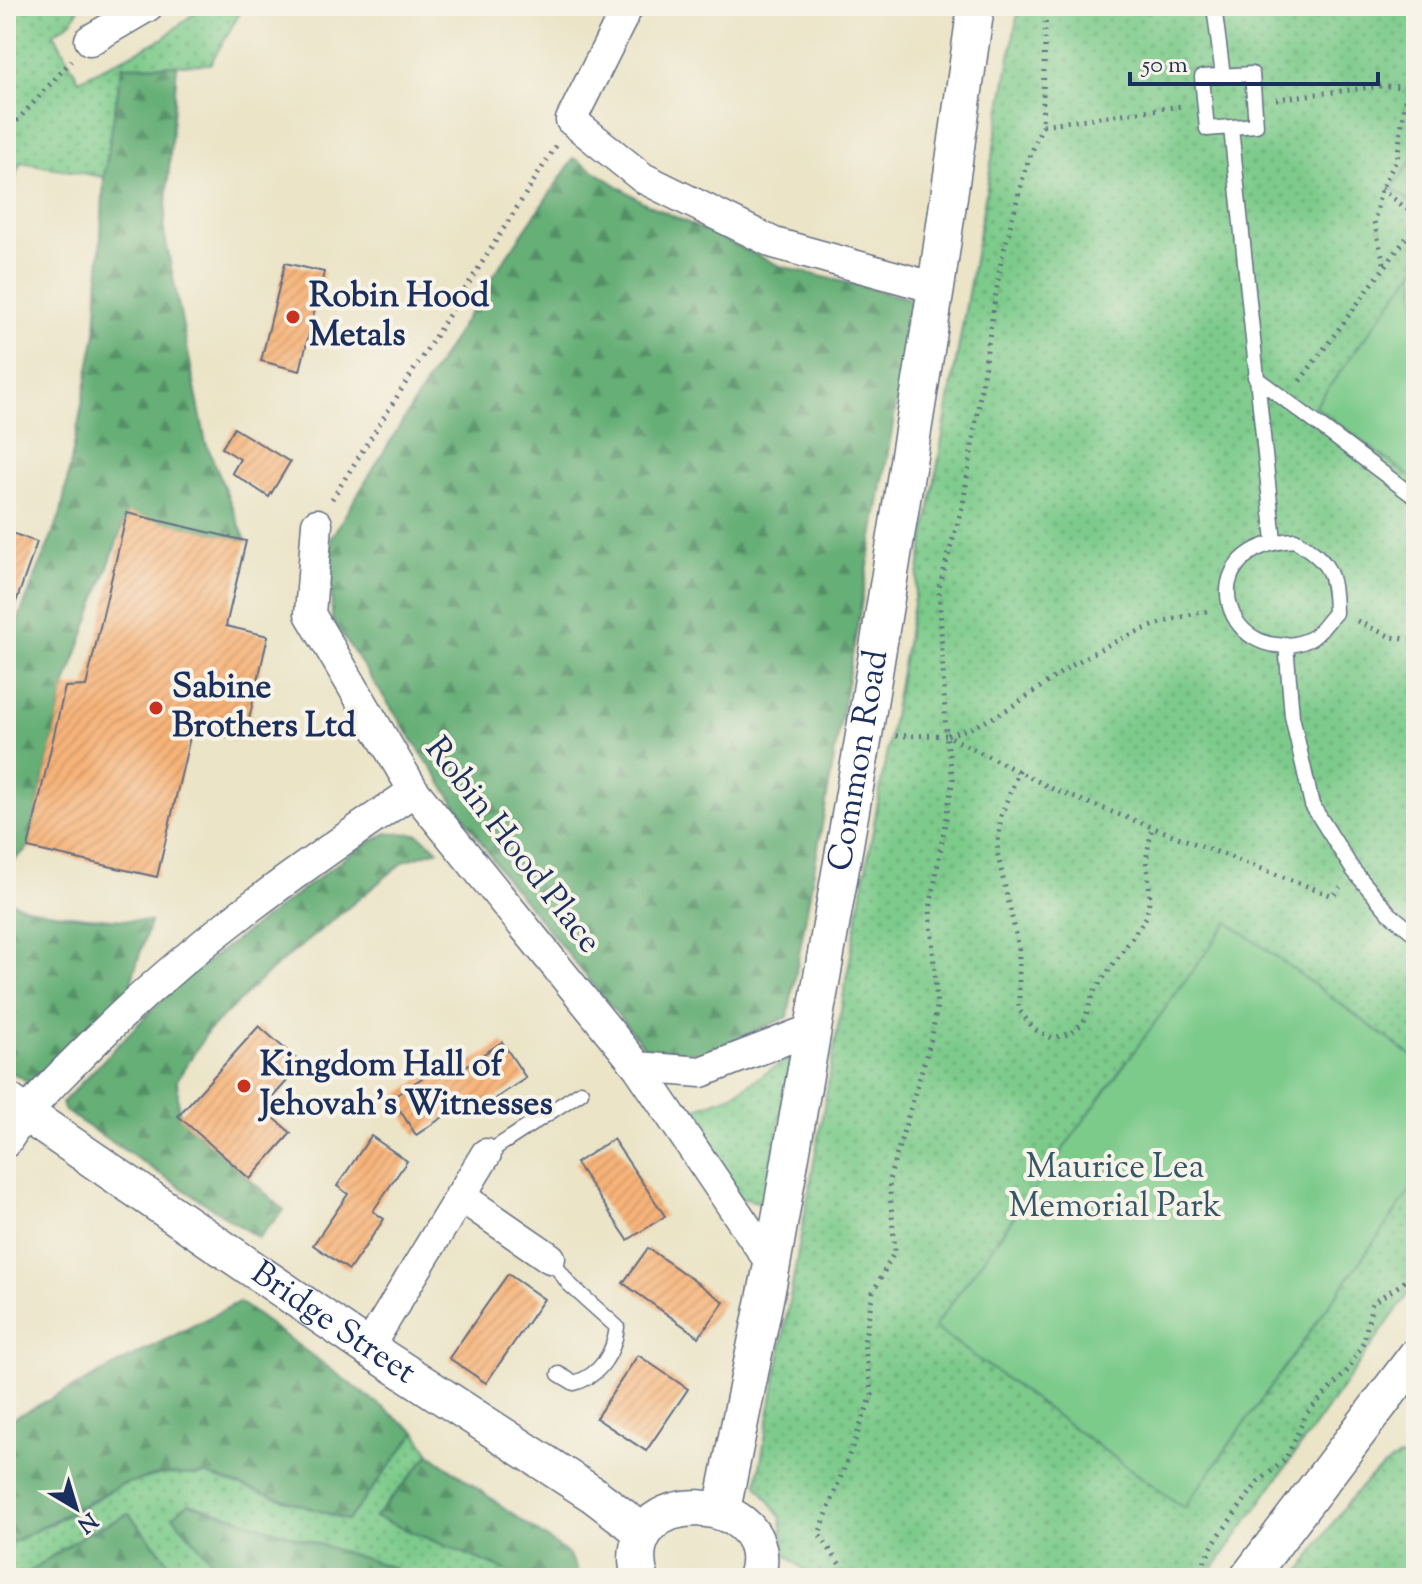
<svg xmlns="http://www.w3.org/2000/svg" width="1422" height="1584" font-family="'Sorts Mill Goudy',serif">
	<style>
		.green { fill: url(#green-dots); stroke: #4c7d74; stroke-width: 2 }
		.forest { fill: url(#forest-firs); stroke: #406f6a; stroke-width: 2 }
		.pitch { fill: #7dcb8b; stroke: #4c7d74; stroke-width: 2 }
		.building { fill: url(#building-hatch) }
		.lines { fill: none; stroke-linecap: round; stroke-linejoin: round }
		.service-casing { stroke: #646e83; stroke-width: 17 }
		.minor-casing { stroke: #646e83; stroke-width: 33 }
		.tertiary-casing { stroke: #646e83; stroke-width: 39 }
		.path { stroke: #646e83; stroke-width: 5; stroke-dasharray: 2 6; stroke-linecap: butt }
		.service { stroke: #fff; stroke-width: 14 }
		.minor { stroke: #fff; stroke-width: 30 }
		.tertiary { stroke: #fff; stroke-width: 36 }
		.poi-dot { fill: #c8321e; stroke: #f7f3e8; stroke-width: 3 }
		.labels { text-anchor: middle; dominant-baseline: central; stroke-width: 8; stroke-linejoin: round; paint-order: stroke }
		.poi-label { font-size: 34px; font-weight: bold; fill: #1b2f5e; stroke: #f7f3e8; text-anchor: start }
		.street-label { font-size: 34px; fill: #1b2f5e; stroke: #f7f3e8 }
		.park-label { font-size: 34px; fill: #345669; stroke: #f7f3e8 }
	</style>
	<defs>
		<pattern id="green-dots" width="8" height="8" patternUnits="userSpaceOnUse" patternTransform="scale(2)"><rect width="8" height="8" fill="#7dcb8b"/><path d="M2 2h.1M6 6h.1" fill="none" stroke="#66a575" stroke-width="1.8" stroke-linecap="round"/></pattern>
		<pattern id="forest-firs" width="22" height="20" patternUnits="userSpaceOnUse" patternTransform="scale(2)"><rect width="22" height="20" fill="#66af77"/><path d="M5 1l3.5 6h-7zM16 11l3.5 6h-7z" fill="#538f65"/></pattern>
		<pattern id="building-hatch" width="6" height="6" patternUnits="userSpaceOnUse" patternTransform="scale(2)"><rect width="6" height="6" fill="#f7b378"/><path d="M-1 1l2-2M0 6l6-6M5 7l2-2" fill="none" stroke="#d39a6a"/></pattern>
	</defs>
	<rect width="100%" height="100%" fill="#f7f3e8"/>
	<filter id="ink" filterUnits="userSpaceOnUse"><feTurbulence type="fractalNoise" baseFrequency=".0125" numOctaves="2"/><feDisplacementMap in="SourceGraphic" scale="16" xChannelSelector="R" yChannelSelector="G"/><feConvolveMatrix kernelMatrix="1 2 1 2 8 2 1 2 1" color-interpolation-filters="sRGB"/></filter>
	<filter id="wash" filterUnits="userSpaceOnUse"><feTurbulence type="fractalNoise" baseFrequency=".006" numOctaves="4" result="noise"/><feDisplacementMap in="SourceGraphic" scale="32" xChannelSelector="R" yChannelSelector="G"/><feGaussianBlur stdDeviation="1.8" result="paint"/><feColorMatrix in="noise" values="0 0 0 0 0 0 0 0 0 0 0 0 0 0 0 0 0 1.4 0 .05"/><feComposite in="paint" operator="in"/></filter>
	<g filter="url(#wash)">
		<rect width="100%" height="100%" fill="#ebe4c7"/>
		<path class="green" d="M6 6H80L72 21 54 33 79 80 162 39 203 6H244L210 64 122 66 104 177 21 162 6 203Z
			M1019 6H1416V1283L1207 1578H814L785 1554 781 1517 757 1484Z
			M792 1056 764 1203 740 1198 684 1113 732 1095Z
			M416 1432 430 1454 375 1517 525 1578H378L393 1568 189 1503 174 1516 227 1578H182L129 1514 87 1533 20 1578H6V1546L10 1543 78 1510 120 1485 162 1474 207 1475 348 1520Z
			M1399 1457 1416 1460V1578H1296C1325 1537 1353 1481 1399 1457Z"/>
		<path class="forest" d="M177 65 164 232 206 443 246 541 127 514 65 687 28 848 6 867V650L61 513 96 333 104 177 122 66Z
			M574 158 643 202 780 266 915 300 788 1017 703 1053 645 1048 504 876 332 620 331 538 482 292Z
			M387 833 418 834 438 850 405 861 268 973 208 1031 177 1080 179 1116 284 1210 258 1238 65 1111 62 1103 175 986 354 851Z
			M6 897C21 916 123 919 150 922L129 988 35 1086 6 1069Z
			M239 1302 416 1432 348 1520 207 1475 162 1474 120 1485 6 1546V1422Z
			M430 1454 568 1554 581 1578H525L375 1517Z
			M189 1503 394 1568 378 1578H227L173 1516Z
			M129 1514 182 1578H20L87 1533Z"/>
		<path class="pitch" d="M1416 155V206L1392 188Z
			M1416 268V481L1315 406Z
			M1228 922 1416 1059V1183L1184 1508 934 1327Z"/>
		<g id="blocks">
			<path class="building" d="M285 263 324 272 300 371 261 361Z
				M234 428 290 462 269 497 232 473 240 459 222 448Z
				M127 513 246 541 226 626 268 636 244 741 192 729 157 877 28 848 65 687 86 686Z
				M6 531 37 542 6 631Z
				M259 1026 302 1064 263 1108 291 1133 250 1179 178 1116Z
				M502 1042 526 1078 475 1112 467 1101 416 1135 392 1098 443 1064 451 1076Z
				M371 1136 407 1161 373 1211 384 1219 349 1270 313 1245 348 1194 337 1186Z
				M613 1139 665 1216 628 1240 576 1163Z
				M648 1248 724 1302 699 1337 623 1283Z
				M508 1274 544 1299 486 1383 449 1358Z
				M638 1355 688 1389 646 1451 596 1418Z"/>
		</g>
	</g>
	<g filter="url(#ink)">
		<use href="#blocks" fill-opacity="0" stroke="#646e83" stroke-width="2"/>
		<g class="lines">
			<defs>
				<path id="service" d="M1214 6 1223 76
					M1252 74 1256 125 1207 129 1202 77Z
					M1231 128 1274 541
					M1255 377 1416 498
					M1295 540C1330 562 1334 572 1335 613 1328 620 1319 635 1310 639 1229 675 1182 547 1295 540Z
					M1286 644 1292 716 1312 805 1353 870 1390 914 1416 935
					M486 1154 581 1092
					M550 1258 569 1284 617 1327C614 1353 600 1376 574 1383L559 1374"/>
				<path id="minor" d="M628 6 571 120 643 178 774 243 936 288
					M90 40 148 6
					M317 524 310 614 414 791 638 1067 772 1265
					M638 1067 701 1072 810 1030
					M6 1142C29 1105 59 1077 90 1046 189 946 299 869 414 791
					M460 1196 550 1258
					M368 1348 486 1154"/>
				<g id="tertiary">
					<path id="s1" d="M6 1100 368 1348 594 1495 644 1533"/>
					<path id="s2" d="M722 1510 772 1265 864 735 936 288 976 6"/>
					<path d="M640 1578C613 1479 785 1491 756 1578"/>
					<path d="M1248 1578 1416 1356"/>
				</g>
			</defs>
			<use href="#service" class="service-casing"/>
			<use href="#minor" class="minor-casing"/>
			<use href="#tertiary" class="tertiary-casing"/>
			<path class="path" d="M1046 6 1042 125 1181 106
				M1276 99 1382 86 1407 87
				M1042 125 1025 170 1001 261 963 504 939 588 946 735C993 725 1026 696 1065 670 1105 643 1161 619 1208 611
				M6 133 71 61
				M1381 189 1416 216
				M1384 263 1374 222 1381 189 1397 159 1407 87 1416 64
				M1300 381 1416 225
				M332 499 556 146
				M1357 621 1391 637 1416 640
				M896 736 946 735 1057 791 1333 896 1340 887
				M1019 770 1001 816 997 852 1019 948V1010L1034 1029 1052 1038 1070 1034 1084 1022 1093 993 1147 916 1150 893 1146 860 1152 828
				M858 1578 843 1569 819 1534 872 1395 864 1343 873 1292 895 1251 889 1180 932 1036 937 1006 930 909 953 779 946 735
				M1178 1578 1201 1568 1215 1541 1258 1482 1285 1460 1307 1413 1348 1370 1364 1341 1372 1303 1403 1283 1416 1270"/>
			<use href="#service" class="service"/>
			<use href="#minor" class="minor"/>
			<use href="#tertiary" class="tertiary"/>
		</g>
	</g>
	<g class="poi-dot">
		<circle cx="293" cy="317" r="8"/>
		<circle cx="156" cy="708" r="8"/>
		<circle cx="244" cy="1086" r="8"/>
	</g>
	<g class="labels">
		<g class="poi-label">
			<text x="309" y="297">Robin Hood<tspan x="309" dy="39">Metals</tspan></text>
			<text x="172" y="688">Sabine<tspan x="172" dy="39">Brothers Ltd</tspan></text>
			<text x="260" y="1066">Kingdom Hall of<tspan x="260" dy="39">Jehovah's Witnesses</tspan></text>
		</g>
		<g class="street-label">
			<text stroke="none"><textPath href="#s2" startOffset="762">Common Road</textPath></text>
			<text transform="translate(512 846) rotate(52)">Robin Hood Place</text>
			<text stroke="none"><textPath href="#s1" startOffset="396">Bridge Street</textPath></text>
		</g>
		<g class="park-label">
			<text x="1115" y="1168">Maurice Lea<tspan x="1115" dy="39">Memorial Park</tspan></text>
		</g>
	</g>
	<rect width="1422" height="1584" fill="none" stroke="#f7f3e8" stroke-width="32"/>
	<g transform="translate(76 1508) rotate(142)" stroke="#f7f3e8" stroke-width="6" paint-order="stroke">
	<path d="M0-6L14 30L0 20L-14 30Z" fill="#1b2f5e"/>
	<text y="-12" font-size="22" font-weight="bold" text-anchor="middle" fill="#1b2f5e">N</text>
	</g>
	<path d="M1130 72v12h248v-12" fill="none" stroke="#1b2f5e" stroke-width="4"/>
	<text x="1142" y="72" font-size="24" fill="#1b2f5e" stroke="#f7f3e8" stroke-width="6" paint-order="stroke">50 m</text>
</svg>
